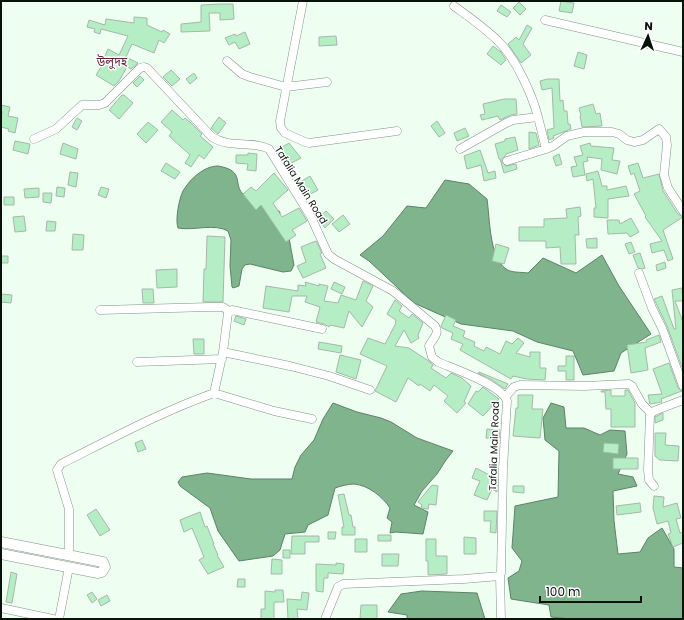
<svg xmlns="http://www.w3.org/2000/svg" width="684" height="620" font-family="Poppins,'Noto Sans Bengali',sans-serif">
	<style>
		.water { fill: #7fb48d; stroke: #5c8366 }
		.building { fill: #b5edc4; stroke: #a5b9a9 }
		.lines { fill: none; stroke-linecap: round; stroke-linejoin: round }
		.minor-casing { stroke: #809485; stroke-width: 9 }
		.tertiary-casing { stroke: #809485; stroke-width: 11 }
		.minor { stroke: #fff; stroke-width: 8 }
		.tertiary { stroke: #fff; stroke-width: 10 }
		.labels { text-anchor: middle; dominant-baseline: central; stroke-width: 3; stroke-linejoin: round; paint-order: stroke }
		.street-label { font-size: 10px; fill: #09110b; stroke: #fff }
		.quarter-label { font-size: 12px; fill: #621f36; stroke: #fff }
	</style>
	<rect width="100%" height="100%" fill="#eefff2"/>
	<path class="water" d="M218 166C247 171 231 185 245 196 254 203 270 205 280 212L279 219 289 238 294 265 291 271 283 272 250 264 245 265 242 269 239 286 233 288 232 287 230 266 231 240 228 231C214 223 194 231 178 228 175 220 179 199 183 191 190 179 204 166 218 166Z
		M445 180 469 184 487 199C490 219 489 257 506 269 511 273 522 272 528 273L543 258 576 273 602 255 619 286 651 334 621 353 614 371 583 375 573 351 537 342 513 331 461 324 414 303 369 261 360 255 383 236 407 206 426 208Z
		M333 403 357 412 381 418 391 422 417 438 453 451 446 460 437 474 422 491 414 505 428 512 423 534 396 532 390 533 392 522 387 518 390 508C383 497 368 485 354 484 348 484 341 486 335 488L328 515 308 525 305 532 285 534 280 550 273 556 239 561 218 531 210 508 180 486 178 482 182 477 207 473 251 479H292L295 467 301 455 314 440 323 419Z
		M551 403 564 407 566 428H584L600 435 610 430 625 431 627 454 618 474 633 477 637 486 613 491 614 521 618 554 640 552 648 538 662 528 674 549V567L683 568V619H571L551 617 549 605 511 599 508 578 519 571 522 561 512 548 515 506 558 497 559 451 545 440 543 418Z
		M422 591 477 593 485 619H407V615L388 612 401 594Z"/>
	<path class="building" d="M561 1 574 3 572 13 559 11Z
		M519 2 526 9 520 15 513 8Z
		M220 4H233L234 19 220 20V13H209L210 31 181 32V24L201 22V5Z
		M501 5 511 12 507 17 497 11Z
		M134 17 147 18V25L162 32 163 30 170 34 164 43 159 40 154 53 132 44 126 57 138 63 131 69 127 67 119 81 114 86 96 75 106 59 104 58 108 49 119 55 128 36 101 29 100 34 94 32 95 29 87 27 89 20 105 25 106 19 134 23Z
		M527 25 532 28 523 44 531 55 521 63 508 44 516 37 519 40Z
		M245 32 250 44 239 49 235 42 229 45 225 38 235 34 236 36Z
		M336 36 337 45 319 46V37Z
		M493 46 501 52 506 60 501 65 487 54Z
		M578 52 587 55 584 69 574 66Z
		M171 70 180 79 172 86 163 77Z
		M194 73 197 78 190 84 186 79Z
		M140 76 144 80 137 87 133 83Z
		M547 79H559L560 101 563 100 564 111H567L568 124H570L571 129 553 136 554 138 549 140 547 130 554 128 552 88 542 90 540 81Z
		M122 95H124L133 103 119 119 109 110Z
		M504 99H516L517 114 511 115 500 120 498 116 482 120 480 115 485 114 483 104Z
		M593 104 596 114 600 113 602 126 582 127 580 116H581L579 108Z
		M1 105 10 107 8 116 18 118 15 133 8 131 9 129 1 127 2 111 1 110Z
		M172 110 183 120 185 118 191 123 202 134 200 136 213 147 204 159 199 155 191 167 185 163 190 155 169 136 172 132 161 122Z
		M219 117 226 123 218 134 211 128Z
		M77 118 82 121 77 130 72 127Z
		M437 121 445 133 439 137 431 126Z
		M148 122 158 130 146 143 137 134Z
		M465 128 469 136 457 141 454 133Z
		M529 132 536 133 539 145 529 149Z
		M515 137 518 150 506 154V155L502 159V162L506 166 516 164 517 169 504 173 500 159H499L495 144 505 141V139Z
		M15 141 30 144 28 154 13 150Z
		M63 143 78 149 76 159 60 154Z
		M289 143 301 158 286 166 276 151Z
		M590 143 591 146 614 148 612 160 620 161 617 174 601 170 602 159 587 157 588 161 583 162 585 175 573 177 571 167 577 166 574 157 583 155 580 146Z
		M480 150 488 173 495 171 496 178 484 181 481 165 467 169 464 156Z
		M248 153 257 154 256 171 247 170 248 164 236 163V155H248Z
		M559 154 562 164 556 166 553 157Z
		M166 163 180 172 175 179 161 171Z
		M638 163 643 178 659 174 663 191 678 214 683 217 663 230 673 259 668 261 664 250 652 253 650 244 662 241 645 217 646 216 634 194 640 191 634 173 631 175 628 166Z
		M598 171 602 186H607V190L626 186 629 196 608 199V218L594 217V208H596L593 179 587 181 586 174Z
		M70 172 78 173 76 187 68 185Z
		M274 173 288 190 273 203 282 217 299 208 307 221 292 230 296 235 286 242 261 205 256 210 243 194 251 187 256 191Z
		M310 176 318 190 305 197 297 184Z
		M57 187 65 188 64 197 56 196Z
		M101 187 109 189 106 198 98 195Z
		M39 188V197L25 198 24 189Z
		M43 193H52L51 203 43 202Z
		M4 197H14V205H4Z
		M580 207 581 216 578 217 579 235H575L576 264H561L560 247 546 248V241H519V227H544V219L567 218 566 209Z
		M326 211 334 219 325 228 318 218Z
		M343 215 350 224 339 232 332 224Z
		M24 216 26 231 15 232 13 217Z
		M631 218 639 232 630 237 627 233 608 234 607 220H619L620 224Z
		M47 221 56 222 55 231H46Z
		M73 234 84 235 83 250H72Z
		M207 236 225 237 223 302H203L204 269H206Z
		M597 238V248H587L586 239Z
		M316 241 322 253 320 254 326 268 303 278 297 266 306 262 301 247Z
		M631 242 635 252 629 254 625 244Z
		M496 244 509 248 504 264 492 261Z
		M640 253 645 268 642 269 638 268 633 255Z
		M1 256H8V263H1Z
		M665 262 666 268 657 271 656 265Z
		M177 269V287L157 288 156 270Z
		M363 281 373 286 366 301 373 307 362 327 349 311 344 328 330 325 329 327 324 324 316 322 320 307 305 302 307 296H292L289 312 263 308 266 286 298 291V285L306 286 305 282 319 286V284L328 286 324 301 338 303 341 295 356 300Z
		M334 282 345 287 342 294 331 289Z
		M682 288 683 301H675L683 322V370L667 326 654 299 662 296 674 329H676L672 290Z
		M142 289H153L154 303H143Z
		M1 294 12 295 11 303 1 302Z
		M395 300 402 306 399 311 409 318 412 314 423 323 418 335 419 338 411 343 404 330 395 346 409 348 430 362 433 365 431 368 446 378 451 373 462 378 471 386 464 402 466 403 457 413 444 401 448 396 434 385 430 391 420 384 419 386 408 378 396 402 375 391 387 366 360 354 368 338 385 344 396 323 395 322 396 320 387 314Z
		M446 315 456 320 453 326 465 331 463 337 475 342 474 346 484 351 486 347 500 354 506 341 512 344 518 338 524 343 516 353 530 357V352H540V368H546L545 380 527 379 513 376 511 379 460 350 463 344 451 339 453 333 442 328 441 326Z
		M236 316 246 319 244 325 234 321Z
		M659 335 661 342 645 348 648 370 631 373 627 345 647 342 646 340Z
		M193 339H204V354H194Z
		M319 342 342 346 341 353 318 349Z
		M340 355 361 360 356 379 336 372Z
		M566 356H574V380H566V371H558V366H566Z
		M669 363 678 388 682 391 661 399 662 402 650 404 648 395 662 394 653 369Z
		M479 372 508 384 505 389 490 379 478 373Z
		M483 387 499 399 483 416 468 404 476 391 478 392Z
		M611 390V396H625V390H628L635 403V427H611V409H606L605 392H601V391Z
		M518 395H533L532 409H543L540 438 513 436 516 408H518Z
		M663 413V420L655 423V417Z
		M487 429 500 430 499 439 486 438Z
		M655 433H666L665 445 679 446 678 461 660 460 655 456Z
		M142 440 146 449 138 452 135 443Z
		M604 443 619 444 618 454 603 452Z
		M613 458H638V469H613Z
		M476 468 497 479V492L492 489 487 500 474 495 480 481 472 478Z
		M432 485 438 486 436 505 429 504 428 509 421 508 422 505 418 502Z
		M513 486H524V493L513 492Z
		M344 494 349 515H351L353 527H355V535H342V527H344L338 495Z
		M654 496 664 497 663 507 677 503 681 518 676 519 680 533 683 532V543L673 547 668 534 671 533 668 521 657 524 653 508Z
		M640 503 641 512 617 515 616 506Z
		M96 509 110 530 100 536 87 515Z
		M484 511H497L496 533 490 532 491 521H484Z
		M200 512 205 527 207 526 214 544H213L218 555H217L224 567 208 574 199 560 204 557 192 528 184 532 180 520Z
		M328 532H336L335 539H328Z
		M378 535H391V541H378Z
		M292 536H319V542H305V554H291Z
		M464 537 476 538V554H464Z
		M355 539H367V552H355Z
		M426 539H436V556H447V574L428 575V561H426Z
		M283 550H290V558H283Z
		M382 554H399L398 566H382Z
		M272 559 282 560V574H271Z
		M336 563 344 564 343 574 328 573V578H324L323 592 316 591V564L336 565Z
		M11 572 17 574 12 603 6 602Z
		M238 579H245V587H237Z
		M275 590H283L284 602H274V619H261V609H265V591L275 592Z
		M92 592 97 599 92 603 87 595Z
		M302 592 309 593 307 610 297 609 298 619H288L287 599 301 600Z
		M107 595 110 601 101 606 98 600Z
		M361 605H377V619H360Z"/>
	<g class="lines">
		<defs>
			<path id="minor" d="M303 1 280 121 281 128 285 133 305 142 309 143 397 131
				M454 6C469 17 485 28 498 41 515 57 532 94 538 117L513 120 506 123 460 149
				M545 20 683 52
				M227 61 242 74 250 77 286 87 327 82
				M538 117 546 149
				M34 139 56 129 82 105H99L105 103 140 68 144 67 147 68 212 137C231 149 251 140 269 149L311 217 328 254 334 259 393 291 435 326C440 334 433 338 429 346L432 357 438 362C454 369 502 385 507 401L503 468 501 573 500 576 464 579 343 584 338 587 325 619
				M507 161 546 149 553 146 567 136 584 132H612L619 134 627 140 634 142 643 140 659 129 666 137 667 145 664 175 668 188 683 211
				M639 273 652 308 662 328 683 386
				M100 310 210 307H223L229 311
				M223 352 228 313 232 310 322 329
				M137 362 222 359
				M214 393 274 411 312 419
				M506 396 514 387 520 385 584 386 629 384 632 386 642 404 651 413
				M654 486 649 480 648 470 650 415 654 411 683 400
				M69 555V509L57 470 61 464C111 439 161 412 214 393L223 352 290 366 329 376 370 390
				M500 576 501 619
				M1 608 53 619
				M59 619 69 567"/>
			<path id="tertiary" d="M1 542 103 562 105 567 102 572 98 573 1 554"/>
		</defs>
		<use href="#minor" class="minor-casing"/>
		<use href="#tertiary" class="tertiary-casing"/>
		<use href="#minor" class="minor"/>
		<use href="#tertiary" class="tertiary"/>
	</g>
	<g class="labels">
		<g class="street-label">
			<text transform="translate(301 185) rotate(58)">Tafalia Main Road</text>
			<text transform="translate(494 446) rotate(-88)">Tafalia Main Road</text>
		</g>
		<g class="quarter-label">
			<text x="112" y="61">উলুদহ</text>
		</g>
	</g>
	<rect width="684" height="620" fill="none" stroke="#09110b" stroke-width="4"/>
	<g transform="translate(648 36) rotate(3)" stroke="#ffffff" stroke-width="3" paint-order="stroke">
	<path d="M0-3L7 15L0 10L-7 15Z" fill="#09110b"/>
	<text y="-6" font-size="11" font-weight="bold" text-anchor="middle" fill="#09110b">N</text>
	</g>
	<path d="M540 596v6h101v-6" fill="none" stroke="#09110b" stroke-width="2"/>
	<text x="546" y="596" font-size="12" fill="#09110b" stroke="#ffffff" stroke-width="3" paint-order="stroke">100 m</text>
</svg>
